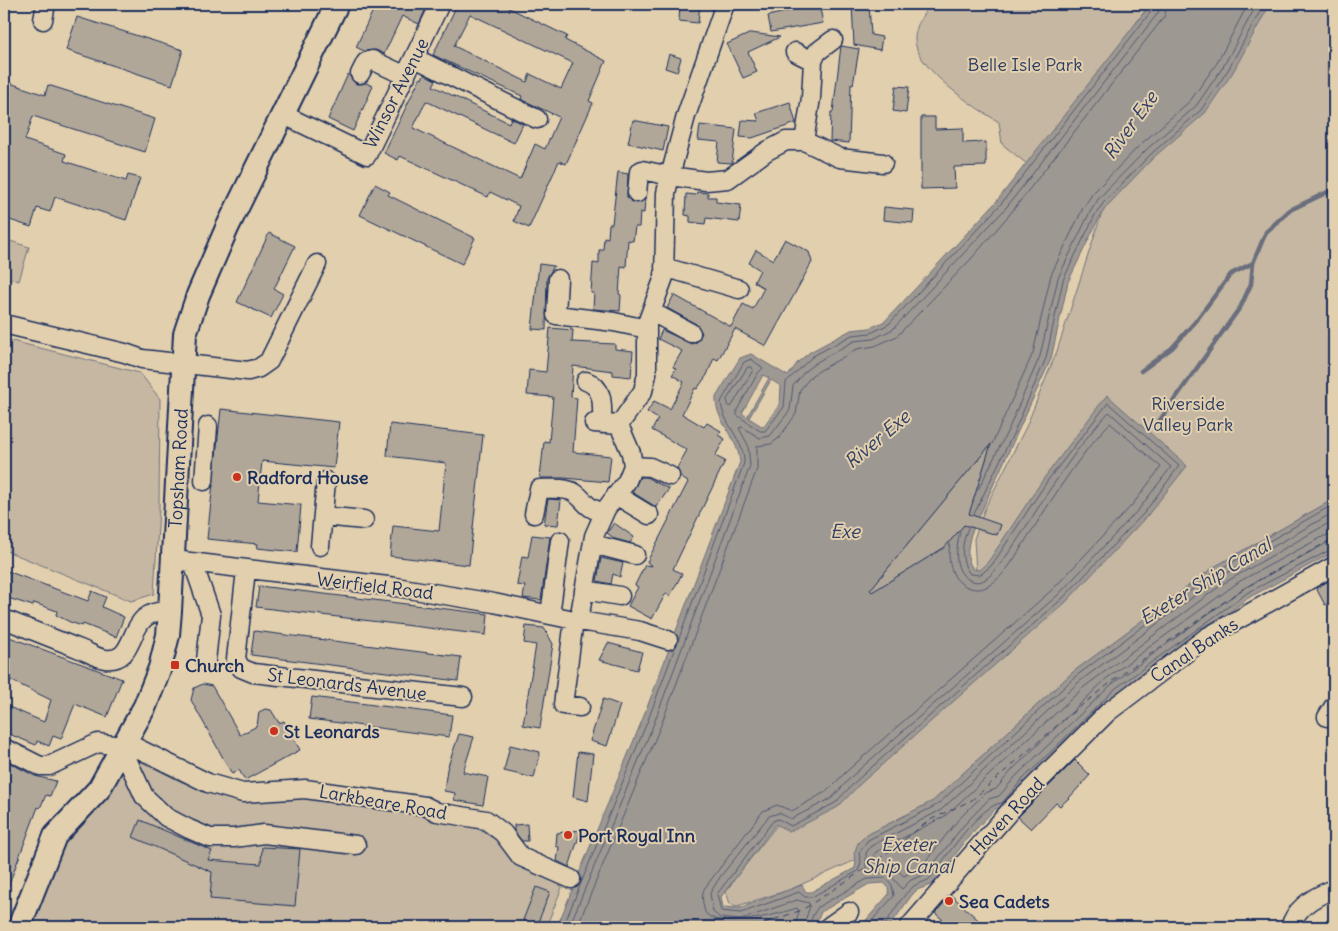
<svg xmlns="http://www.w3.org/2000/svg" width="1338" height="931" font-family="Delius,sans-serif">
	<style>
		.green { fill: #c5b7a1; stroke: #707380 }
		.water { fill: #9e9892; stroke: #6a6e7d; fill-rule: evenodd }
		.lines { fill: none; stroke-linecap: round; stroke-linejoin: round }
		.shore { stroke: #4f5973; stroke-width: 1 }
		.stream { stroke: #6a6e7d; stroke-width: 4.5 }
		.ferry { stroke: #2f3f66; stroke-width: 1; stroke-dasharray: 6 5; stroke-linecap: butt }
		.building { fill: #b0a799; stroke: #1b2f5e; fill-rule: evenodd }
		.minor-casing { stroke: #1b2f5e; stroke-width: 21 }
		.major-casing { stroke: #1b2f5e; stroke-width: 26 }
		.minor { stroke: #e2cfad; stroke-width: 18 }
		.major { stroke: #e2cfad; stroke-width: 22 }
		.poi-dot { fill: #c8321e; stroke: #e2cfad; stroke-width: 2 }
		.labels { text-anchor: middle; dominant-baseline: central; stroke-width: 4; stroke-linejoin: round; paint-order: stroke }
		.park-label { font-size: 18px; fill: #2c3d65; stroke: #e2cfad }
		.street-label { font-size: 18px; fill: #1b2f5e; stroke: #e2cfad }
		.poi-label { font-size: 18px; font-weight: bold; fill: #1b2f5e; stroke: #e2cfad; text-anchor: start }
		.water-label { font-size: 19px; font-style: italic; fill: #2f3f66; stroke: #e2cfad }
	</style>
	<rect width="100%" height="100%" fill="#e2cfad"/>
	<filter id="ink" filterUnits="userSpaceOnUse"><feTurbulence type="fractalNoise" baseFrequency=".02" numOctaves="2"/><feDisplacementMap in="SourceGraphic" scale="10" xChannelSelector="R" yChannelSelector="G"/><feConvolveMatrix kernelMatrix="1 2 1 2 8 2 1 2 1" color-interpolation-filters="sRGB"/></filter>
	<g filter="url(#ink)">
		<path class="green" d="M929 4H1150L1080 99 1043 177 1002 144 999 122C977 109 914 68 915 39 915 25 924 15 929 4Z
			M1266 4H1334V499L1214 567 1073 672 933 801 865 836 860 858 789 890 737 906 730 904 726 892 733 881 976 573 974 539 985 508 1026 427 1057 351 1103 209Z
			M4 239 29 247 19 281 4 277Z
			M4 339 140 373 160 399 159 509 154 594 131 601 4 550Z
			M128 755 182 782 231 798 303 796 433 811 480 830 498 841 520 863 563 885 546 927H43L34 924 60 848 108 794Z"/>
		<path class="water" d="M1151 4H1270L1233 72 1205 113 1154 157 1107 206 1099 218 1068 282 1051 359 971 534C968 546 965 558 973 569L979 570 988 562 1044 478 1107 395 1187 466 1147 516 1066 602 859 785 838 807 789 832 776 824 721 897 723 907 739 908 802 885 806 892H811L855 868 856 861 854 854 858 843 865 836 933 801 1073 672 1214 567 1334 499V552L1250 597 1119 693 1002 811 996 808 971 834 933 884 917 890 912 895 889 927H860L889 894 888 887 884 883 869 884 821 912 816 924 810 927H557L643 718 740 462C739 440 718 424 716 402V397L740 358 751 354 788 376 798 362 810 352 851 330 870 328 885 321 996 202ZM763 375 769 378 747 417 742 413ZM771 380 781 386 780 404 763 427 749 418Z"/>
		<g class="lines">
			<path class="shore" d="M748 367H752L753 370 732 406 729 407 727 400Z
				M992 444 1033 353 1051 275 1083 208 1093 193 1141 144 1190 101 1217 63 1248 4
				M978 490 1009 428 1040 356 1058 278 1090 212 1099 198 1146 150 1196 106 1223 67 1257 4
				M1334 512 1220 577 1080 681 941 810 871 846 866 853V872L889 873 902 889 911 880 926 874 963 826 989 799 999 796 1017 775 1112 684 1244 588 1327 543 1334 542
				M974 514 1015 430 1046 358 1063 280 1095 215 1104 202 1151 154 1201 110 1228 70 1264 4
				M1334 520 1224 583 1084 687 945 816 876 852 874 855 876 863 892 866 904 876 921 867 958 820 985 793 996 789 1012 770 1107 678 1240 581 1324 536 1334 534
				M968 528C962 542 959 561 970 574L980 575 992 565 1048 480 1108 403 1179 466 1144 513 1063 598 856 781 835 803 791 826 778 819 773 821 717 894 721 911 741 913 799 892 805 897H812L858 871 861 862 859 853 868 840 937 805 1076 676 1217 571 1334 504
				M678 641 744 463C745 440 723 425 721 402L744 362 751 359 763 368 758 373 737 410V415L760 431H765L784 407 786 382 813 356 852 335 871 333 889 324 1000 205 1153 9 1154 4
				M563 927 648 720 676 645
				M569 927 654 723 750 466 748 445 739 428 742 427 760 438 770 436 790 410 793 386 806 370 817 362 854 341 873 339 893 329 1005 209 1158 13 1161 4
				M577 927 661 725 757 469V446L771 444 779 438 796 414 800 390 812 375 857 349 875 346 897 336 971 259 1010 214 1164 17 1168 4
				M795 927 799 911 797 908C776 915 716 931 705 912 703 904 701 897 704 889L763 811 777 805 792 811 827 791 847 771 1054 588 1133 504 1161 467 1110 423C1080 454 1056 493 1033 529 1020 547 1008 575 988 586 977 593 962 587 955 577 949 567 948 554 950 543
				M803 927 810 906 809 903 797 900 740 920 720 918 713 912 710 893 720 877 769 816 779 813 791 819 832 798 852 776 1059 594 1139 509 1171 467 1109 412C1088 434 1070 460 1053 485 1039 504 1001 572 984 580 978 584 968 581 963 575 953 563 957 546 960 531
				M809 927 813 915 818 907 867 879 886 878 892 885 894 896 866 927
				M885 927 886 923C894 911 903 894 914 886 920 882 928 882 931 877 945 859 980 804 1002 803L1022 780 1116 688 1247 593 1334 548"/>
			<path class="stream" d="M1141 371 1172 348 1195 322 1231 274 1253 263
				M1160 420 1241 306 1251 284 1253 263 1266 232 1290 210 1334 189"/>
			<path class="ferry" d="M753 927 802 910 871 865 930 820 972 800 1068 716 1114 680 1238 592 1334 538"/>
		</g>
		<path class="building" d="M376 4H428L419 24 402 16 384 54 376 50 364 51 356 47Z
			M451 4H501L567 36 565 40 606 61 589 101 593 103 566 164 559 161 529 228 514 221 519 206 490 192 488 197 400 156 398 160 384 153 420 78 422 79 424 74 436 80 433 86 509 123 511 118 523 124 514 143 426 101 413 128 520 179 535 144 545 149 559 117 521 99 522 96 433 55 456 7ZM470 14 573 63 561 89 530 74 527 82 454 46Z
			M680 4H700L698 23 679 21Z
			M819 4 823 23 771 32 768 16Z
			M852 4H869L871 35 882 37 880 50 854 45Z
			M77 17 183 50 172 85 66 50Z
			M751 33 780 37 748 52 757 72 743 78 727 44Z
			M841 46 859 49 853 85 851 84 849 143 830 141 831 112H833Z
			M669 54 681 58 677 72 665 68Z
			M348 74 356 84 366 83 373 86 353 131 328 119Z
			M4 81 45 95 48 85 155 119 145 152 33 116 25 140 66 154 64 161 126 181 128 175 140 178 126 220 55 197 50 212 37 208 31 227 4 218Z
			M896 86 909 87 906 113 893 111Z
			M790 102 796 123 752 138 740 137 742 120 759 121 756 113Z
			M921 117H935V129L963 128V143L986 142V166L954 167 955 188 921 189Z
			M633 120 668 127 663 151 628 143Z
			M700 125 736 129 732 163 717 162 719 142 698 140Z
			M618 172 628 174 627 197 636 203 645 200 644 213 640 212 639 227H635L633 241 628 240 626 267 621 266 619 294 621 295 620 311 593 309 594 293H591L593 263 599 264V250H603L604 237 608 238 609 224H612Z
			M375 184 390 192 388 195 475 238 462 264 360 215Z
			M697 192 708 193V197H716V202L741 205 739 222 706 218 705 224 690 222V216L685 215 686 194 696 195Z
			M884 207 914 210 913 223 883 220Z
			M269 233 295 246 274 289 283 294 271 318 237 302Z
			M785 239 809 252 812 262 766 346 735 329 718 360 714 358 707 375 697 389 695 388 682 414 704 427 707 423 721 431 718 435 725 439 715 456 725 461 673 569 682 574 670 596 666 593 652 619 628 606 638 587 635 585 645 565 652 566 647 562 688 482 680 477 677 468 687 450 652 430 658 419 647 412 654 401 670 409 684 382 672 375 676 369 673 367 682 351 658 339 662 330 692 344 697 342 702 333 696 324 667 308 674 295 731 327 743 304 753 309 764 288 754 282 760 270 749 263 756 250 773 260Z
			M539 264 554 266 547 278 546 330 532 329Z
			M550 328 573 330 572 342 615 344V349L633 351 631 377 613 375V371L573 366 571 397 577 398 573 452 611 456 608 482 564 478H540L544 441 549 442 553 397 527 395 529 370 546 372Z
			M221 409 339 422 334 468 262 461 258 501 301 505 297 552 257 548 258 544 207 539Z
			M390 424 483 435 469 565 390 556 393 526 439 531 446 463 387 456Z
			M991 444 969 514 1001 525 997 535 964 525 945 547 872 592 870 590Z
			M640 477H646L669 489 656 507 632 492Z
			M548 499 561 500 558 525 544 524Z
			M614 523 634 537 630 543 615 539 607 533Z
			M532 535 550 537 541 600 523 598 525 586 517 585 522 556 528 557Z
			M601 558 623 563 620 577 613 574 611 584 597 581Z
			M7 571 88 601 92 591 106 597 102 607 124 617 116 637 83 624 82 626 70 622 56 615 57 611 34 603 33 606 8 598 9 594 6 593 8 587 4 586Z
			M1334 578V600L1325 605 1316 588Z
			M259 586 488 614 486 635 256 607Z
			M526 626 544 628 553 644 540 728 523 725 536 645 524 643Z
			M254 631 461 657 458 681 251 655Z
			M4 635 122 679 107 717 75 704 61 739 53 736 49 746 37 741 36 745 4 732V705L44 722 51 700 4 677Z
			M608 643 642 652 637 670 599 660Z
			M203 684 212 686 240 735 257 726 259 712 265 709 271 710 279 723 284 721 300 750 245 780 239 770 232 774 191 700 194 688Z
			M312 697 452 715 449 737 309 719Z
			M603 699 620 705 607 746 590 741Z
			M459 734 474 737 463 772 488 777 483 805 454 800 455 793 444 791 447 769Z
			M510 745 540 752 534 778 504 771Z
			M578 752 593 754 588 801 573 797Z
			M4 760 35 776 56 781 50 796 46 795 40 808 38 807 6 892H4Z
			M1075 760 1090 775 1069 798 1060 806 1056 803 1031 829 1018 817Z
			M140 820 212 851 208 860 261 864 262 847 300 849 295 906 210 899 212 872 133 837Z
			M527 824 528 841H522L514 831V825Z
			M581 830 569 867 557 861 559 847 556 846 557 833Z
			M536 887 550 892 537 925 523 920Z
			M951 895 986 927H951L935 913Z"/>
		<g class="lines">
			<defs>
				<path id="minor" d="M725 4 686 116 670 176 706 181 728 179 767 151 786 141H804L840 158 883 163
					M43 20 46 4
					M795 52 813 61 811 98 804 141
					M415 58 537 119
					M813 61 817 52 833 40
					M360 74 366 62 372 60 406 76
					M282 114 367 155 440 4
					M664 267 739 289
					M558 279 556 315 614 322 647 329
					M652 312 691 333
					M4 324 125 353 142 359 248 371 259 368 269 361 317 264
					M586 381C605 388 602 406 602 424
					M594 423 619 425 643 391 647 374V323L664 277 666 193 670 176 642 170 639 172 637 193
					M633 466 650 467 670 476
					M204 481 208 426
					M616 495 649 515
					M534 514 539 489C549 489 566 487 575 493 588 503 584 507 604 513
					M323 516 364 520
					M593 544 635 555
					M320 546 326 481
					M174 560 396 587 494 603 574 620 640 631 668 640
					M193 563 211 615 206 661
					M246 570 236 659 241 668 253 673 463 697
					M584 590 620 596
					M581 608 594 536 606 509 627 481 633 466 631 453 619 425
					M550 615 560 541
					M4 619C29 629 54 639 80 649 88 652 97 658 105 659 142 663 122 608 170 611
					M574 620 563 705 580 707
					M1327 717 1334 706
					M125 742 208 783 243 793 305 789 425 806 437 812 486 820 503 833 521 857 571 879
					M4 748 40 766H49L98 743 121 746 144 796 166 817 189 829 210 838H234L264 834 356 845
					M828 927 849 912
					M909 927 1015 805 1108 712 1207 637 1334 566
					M1290 927C1296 907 1315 896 1334 889"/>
				<g id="major">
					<path id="s1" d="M19 927 55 836 99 789 145 706 160 668 168 635 170 611 185 334 198 295 227 228 337 4"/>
				</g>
			</defs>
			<use href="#minor" class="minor-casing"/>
			<use href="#major" class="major-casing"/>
			<use href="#minor" class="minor"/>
			<use href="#major" class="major"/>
		</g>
	</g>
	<g class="poi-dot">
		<circle cx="237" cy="477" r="5"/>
		<rect x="170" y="660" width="10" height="10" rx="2.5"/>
		<circle cx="274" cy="731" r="5"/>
		<circle cx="568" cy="835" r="5"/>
		<circle cx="949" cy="901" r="5"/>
	</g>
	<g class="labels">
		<g class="park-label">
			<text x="1025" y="64">Belle Isle Park</text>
			<text x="1188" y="403">Riverside<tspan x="1188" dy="21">Valley Park</tspan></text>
		</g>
		<g class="street-label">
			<text transform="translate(396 93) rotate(-63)">Winsor Avenue</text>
			<text stroke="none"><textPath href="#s1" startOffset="499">Topsham Road</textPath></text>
			<text transform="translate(375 586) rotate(7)">Weirfield Road</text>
			<text transform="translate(1194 650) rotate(-34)">Canal Banks</text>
			<text transform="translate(347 684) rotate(7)">St Leonards Avenue</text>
			<text transform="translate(383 802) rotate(10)">Larkbeare Road</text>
			<text transform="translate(1007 816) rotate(-47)">Haven Road</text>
		</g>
		<g class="poi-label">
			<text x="247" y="477">Radford House</text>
			<text x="185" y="665">Church</text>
			<text x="284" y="731">St Leonards</text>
			<text x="578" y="835">Port Royal Inn</text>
			<text x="959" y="901">Sea Cadets</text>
		</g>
		<g class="water-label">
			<text transform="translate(1130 125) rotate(-54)">River Exe</text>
			<text transform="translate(877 439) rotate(-40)">River Exe</text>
			<text x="845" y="531">Exe</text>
			<text transform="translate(1205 581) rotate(-31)">Exeter Ship Canal</text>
			<text x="908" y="844">Exeter<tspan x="908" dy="22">Ship Canal</tspan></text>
		</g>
	</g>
	<rect width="1338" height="931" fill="none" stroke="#e2cfad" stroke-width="20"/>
	<rect x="10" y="10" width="1318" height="911" fill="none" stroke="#1b2f5e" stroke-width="2" filter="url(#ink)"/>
</svg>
